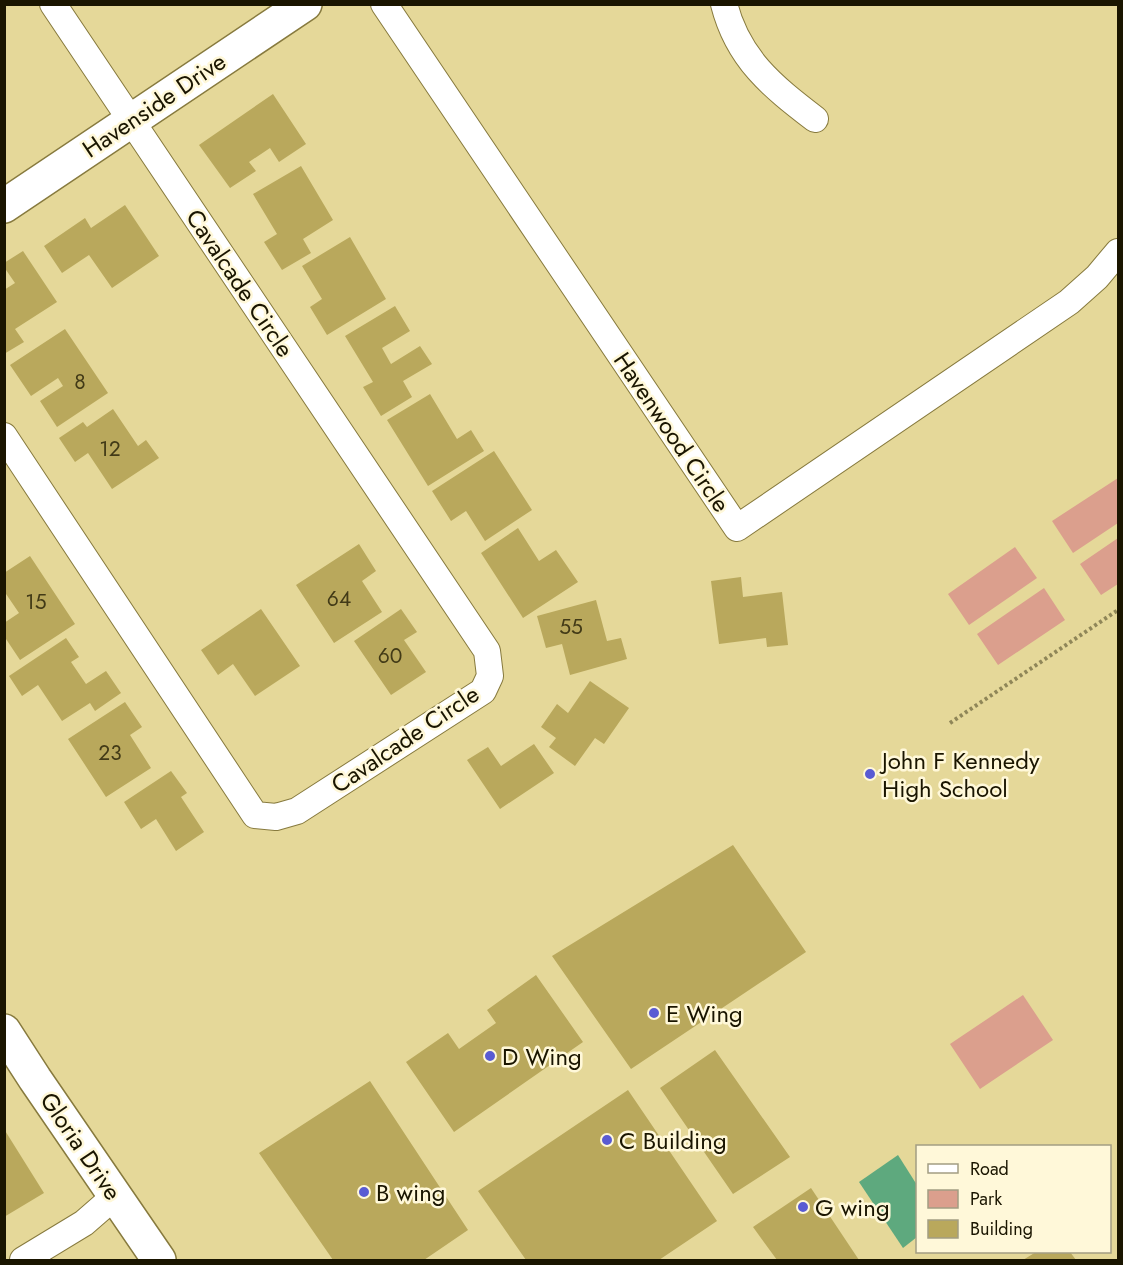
<svg xmlns="http://www.w3.org/2000/svg" width="1123" height="1265" font-family="Jost,sans-serif">
	<style>
		.green { fill: #db9f8d }
		.water { fill: #5ea97e }
		.building { fill: #b9a85c }
		.lines { fill: none; stroke-linecap: round; stroke-linejoin: round }
		.street-casing { stroke: #877a3e; stroke-width: 28 }
		.secondary-casing { stroke: #877a3e; stroke-width: 36 }
		.path { stroke: #8f8658; stroke-width: 4; stroke-dasharray: 3 3; stroke-linecap: butt }
		.street { stroke: #fff; stroke-width: 26 }
		.secondary { stroke: #fff; stroke-width: 33 }
		.poi-dot { fill: #595bd3; stroke: #fff8d9; stroke-width: 2 }
		.labels { text-anchor: middle; dominant-baseline: central; stroke-width: 5; stroke-linejoin: round; paint-order: stroke }
		.number-label { font-size: 21px; fill: #423a17 }
		.street-label { font-size: 24px; fill: #1a1500; stroke: #fff8d9 }
		.poi-label { font-size: 24px; fill: #1a1500; stroke: #fff8d9; text-anchor: start }
	</style>
	<rect width="100%" height="100%" fill="#e5d899"/>
	<path class="green" d="M1118 478V523L1073 553 1052 521Z
		M1118 538V584L1101 595 1080 564Z
		M1015 547 1037 578 969 625 948 594Z
		M1044 588 1065 620 998 665 977 634Z
		M1023 995 1053 1040 980 1089 950 1044Z"/>
	<path class="water" d="M898 1155 917 1185V1237L903 1248 859 1182Z"/>
	<path class="building" d="M273 94 306 144 279 162 270 148 249 162 256 171 230 188 199 145Z
		M301 166 333 220 303 239 311 253 282 270 264 242 277 234 253 194Z
		M125 205 159 256 112 288 89 255 62 273 44 246 85 218 91 228Z
		M350 237 386 299 327 335 310 307 322 299 302 266Z
		M23 251 57 302 15 329 24 342 4 354V290L15 283 4 267V263Z
		M395 306 410 331 382 348 391 364 420 346 432 364 403 381 412 397 381 416 363 387 373 382 345 336Z
		M65 329 108 393 57 427 40 401 63 386 58 378 31 396 10 365Z
		M430 394 457 439 471 430 484 451 428 486 387 420Z
		M113 409 138 446 146 440 159 458 112 489 88 453 75 462 59 438 83 422 87 427Z
		M494 451 532 510 485 541 466 511 451 521 432 491Z
		M518 528 539 561 556 550 578 582 523 618 481 553Z
		M359 544 376 571 362 581 382 612 334 643 296 585Z
		M30 556 75 624 20 660 4 636V623L19 613 4 591V573Z
		M741 577 743 597 782 592 788 645 767 647 766 638 719 644 711 581Z
		M596 600 607 641 621 638 627 659 570 675 562 644 546 648 537 616Z
		M261 609 300 666 255 696 233 664 218 675 201 650Z
		M401 609 417 632 404 640 426 672 391 695 354 641Z
		M66 638 79 657 71 662 86 684 106 671 121 693 95 711 90 703 62 721 38 685 22 696 9 676Z
		M590 681 629 708 604 744 595 738 575 766 549 747 556 738 541 727 557 704 568 713Z
		M125 702 142 727 130 735 151 768 106 797 68 739Z
		M534 744 554 773 500 809 467 760 488 747 501 766Z
		M171 771 187 793 181 797 204 832 176 851 156 819 141 829 124 802Z
		M733 845 806 952 631 1069 552 956Z
		M536 975 583 1042 454 1132 406 1062 448 1033 459 1049 496 1023 487 1010Z
		M715 1050 790 1157 733 1194 660 1088Z
		M370 1081 468 1230 424 1260H333L259 1153Z
		M628 1090 717 1221 659 1260H526L478 1191Z
		M4 1129 44 1193 4 1217Z
		M811 1188 859 1260H777L753 1227Z
		M1036 1252H1070L1076 1260H1023Z"/>
	<g class="lines">
		<defs>
			<path id="street" d="M384 4 737 528 1069 302 1097 277 1118 252
				M724 4C738 59 772 86 815 119
				M4 436 255 815 276 817 297 811 483 691 490 676 487 651 53 4
				M23 1260 84 1223 115 1196"/>
			<path id="secondary" d="M4 206 305 4
				M4 1031 35 1079 159 1260"/>
		</defs>
		<use href="#street" class="street-casing"/>
		<use href="#secondary" class="secondary-casing"/>
		<path class="path" d="M950 723 1118 610"/>
		<use href="#street" class="street"/>
		<use href="#secondary" class="secondary"/>
	</g>
	<g class="poi-dot">
		<circle cx="870" cy="774" r="6"/>
		<circle cx="654" cy="1013" r="6"/>
		<circle cx="490" cy="1056" r="6"/>
		<circle cx="607" cy="1140" r="6"/>
		<circle cx="364" cy="1192" r="6"/>
		<circle cx="803" cy="1207" r="6"/>
	</g>
	<g class="labels">
		<g class="number-label">
			<text x="80" y="382">8</text>
			<text x="110" y="449">12</text>
			<text x="339" y="599">64</text>
			<text x="36" y="602">15</text>
			<text x="571" y="627">55</text>
			<text x="390" y="656">60</text>
			<text x="110" y="753">23</text>
		</g>
		<g class="street-label">
			<text transform="translate(154 105) rotate(-34)">Havenside Drive</text>
			<text transform="translate(240 283) rotate(56)">Cavalcade Circle</text>
			<text transform="translate(672 432) rotate(56)">Havenwood Circle</text>
			<text transform="translate(405 739) rotate(-34)">Cavalcade Circle</text>
			<text transform="translate(81 1146) rotate(56)">Gloria Drive</text>
		</g>
		<g class="poi-label">
			<text x="882" y="760">John F Kennedy<tspan x="882" dy="28">High School</tspan></text>
			<text x="666" y="1013">E Wing</text>
			<text x="502" y="1056">D Wing</text>
			<text x="619" y="1140">C Building</text>
			<text x="376" y="1192">B wing</text>
			<text x="815" y="1207">G wing</text>
		</g>
	</g>
	<rect width="1123" height="1265" fill="none" stroke="#1a1500" stroke-width="12"/>
	<rect x="916" y="1145" width="195" height="108" fill="#fff8d9" stroke="#a39d82" stroke-width="1.5"/>
	<rect x="928" y="1164" width="30" height="9" fill="#ffffff" stroke="#a39d82" stroke-width="1.5"/>
	<text x="970" y="1175" font-size="18" fill="#1a1500">Road</text>
	<rect x="928" y="1190" width="30" height="18" fill="#db9f8d" stroke="#a39d82" stroke-width="1.5"/>
	<text x="970" y="1205" font-size="18" fill="#1a1500">Park</text>
	<rect x="928" y="1220" width="30" height="18" fill="#b9a85c" stroke="#a39d82" stroke-width="1.5"/>
	<text x="970" y="1235" font-size="18" fill="#1a1500">Building</text>
</svg>
